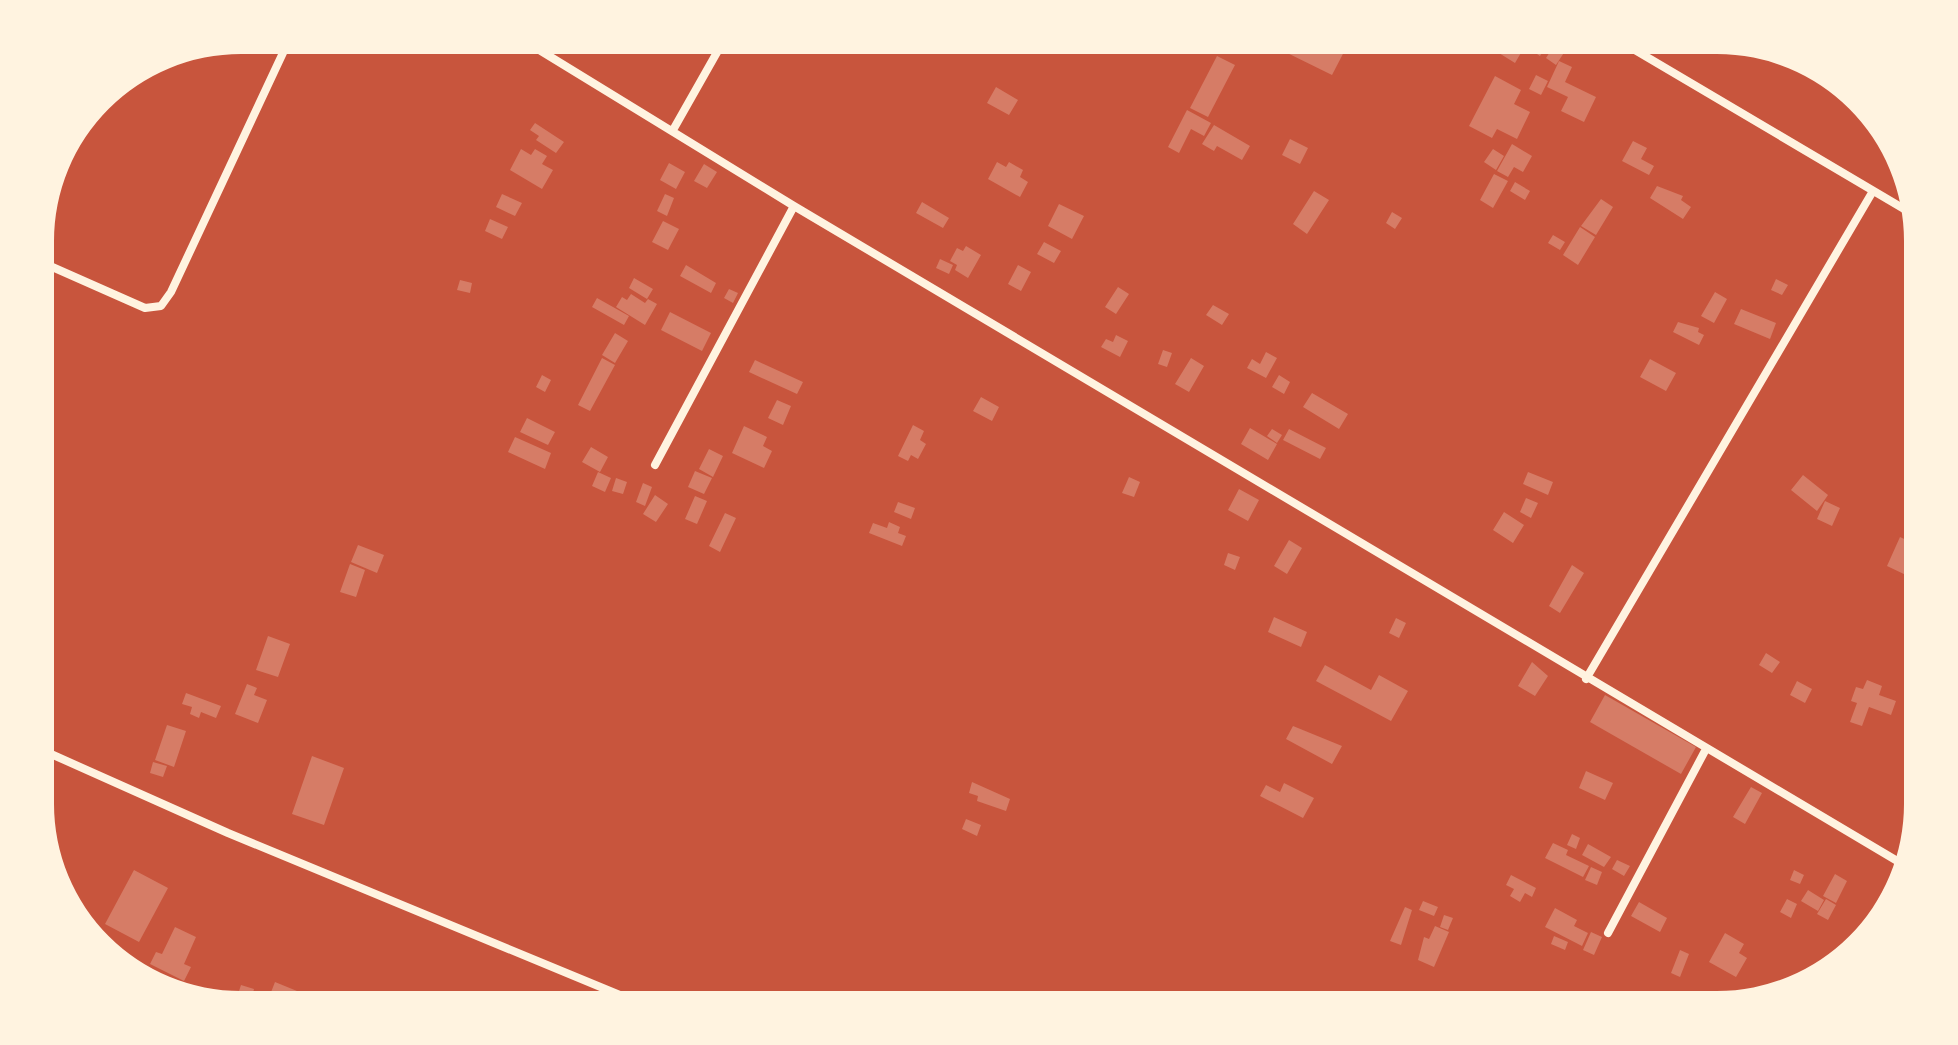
<svg xmlns="http://www.w3.org/2000/svg" width="1958" height="1045" font-family="Montserrat,sans-serif">
	<style>
		.building { fill: #d67c66 }
		.lines { fill: none; stroke-linecap: round; stroke-linejoin: round }
		.minor { stroke: #fff3e0; stroke-width: 8 }
	</style>
	<rect width="100%" height="100%" fill="#c8553d"/>
	<path class="building" d="M345 40H374L376 41 369 54Z
		M1231 40H1247L1241 50 1229 44Z
		M1261 40H1325L1345 50 1332 75Z
		M1478 40H1546L1549 42 1540 56 1525 46 1515 63Z
		M1557 41 1567 48 1556 65 1546 58Z
		M1217 56 1235 65 1208 117 1190 108Z
		M1559 61 1572 67 1565 82 1596 97 1584 122 1561 111 1568 97 1547 87Z
		M1536 75 1548 81 1541 95 1529 89Z
		M1495 76 1521 90 1514 104 1530 112 1517 139 1497 129 1492 138 1469 126Z
		M996 87 1018 100 1009 115 987 103Z
		M1187 110 1211 123 1204 136 1191 129 1179 153 1168 147Z
		M535 123 564 142 556 153 536 140 539 136 530 130Z
		M1214 125 1250 146 1242 160 1217 146 1214 151 1202 144Z
		M1290 139 1308 148 1300 164 1282 155Z
		M1633 141 1647 148 1641 159 1654 166 1649 175 1622 161Z
		M1512 144 1532 156 1523 172 1514 167 1508 177 1497 171Z
		M521 149 531 155 535 149 547 156 542 164 553 170 542 189 510 170Z
		M1493 149 1504 156 1496 170 1484 162Z
		M997 162 1006 167 1009 162 1023 170 1020 177 1028 182 1020 197 988 179Z
		M669 163 685 172 676 189 660 180Z
		M704 164 717 172 707 188 694 181Z
		M1494 174 1508 181 1493 208 1480 200Z
		M1515 182 1530 191 1525 200 1510 191Z
		M1657 186 1683 196 1681 200 1691 207 1683 219 1650 198Z
		M1314 191 1329 200 1307 234 1293 224Z
		M502 194 522 203 515 216 496 207Z
		M665 194 674 198 667 216 657 211Z
		M1601 199 1613 207 1596 235 1581 226Z
		M922 202 949 218 943 228 916 213Z
		M1059 204 1084 216 1072 239 1048 226Z
		M1392 212 1402 218 1395 229 1386 223Z
		M490 219 508 227 502 239 485 231Z
		M663 221 679 229 668 250 652 242Z
		M1580 227 1595 237 1578 265 1563 255Z
		M1553 235 1565 242 1560 250 1548 243Z
		M1044 242 1061 251 1054 263 1037 254Z
		M966 246 981 255 968 278 955 270 957 265 950 261 957 248 963 251Z
		M940 259 953 265 949 274 936 268Z
		M686 265 716 283 711 293 680 276Z
		M1018 265 1031 272 1021 291 1008 284Z
		M634 278 653 289 647 299 629 288Z
		M1776 279 1788 285 1782 295 1771 290Z
		M460 280 472 283 470 293 457 290Z
		M1118 287 1129 294 1116 314 1105 307Z
		M729 289 738 293 733 303 724 298Z
		M1715 292 1727 299 1714 323 1701 316Z
		M631 294 645 303 648 299 657 304 645 325 616 307 622 297 627 300Z
		M597 298 629 316 624 325 592 307Z
		M1213 305 1229 314 1222 325 1206 315Z
		M1741 309 1776 323 1770 339 1734 324Z
		M670 312 711 333 702 351 661 330Z
		M1678 322 1699 328 1698 332 1704 335 1699 345 1673 332Z
		M615 333 628 341 615 363 602 355Z
		M1116 335 1128 341 1120 357 1101 347 1106 339 1113 342Z
		M1163 350 1172 353 1167 367 1158 364Z
		M1266 352 1277 358 1266 378 1247 368 1252 359 1260 364Z
		M602 358 615 365 590 411 578 405Z
		M1191 358 1204 366 1189 392 1175 384Z
		M1650 359 1676 373 1666 391 1640 377Z
		M755 360 803 382 797 394 749 372Z
		M542 375 551 380 545 392 536 387Z
		M1279 375 1290 382 1284 394 1272 387Z
		M1312 393 1348 414 1339 429 1303 407Z
		M981 397 999 407 992 421 973 411Z
		M777 400 791 406 783 425 768 418Z
		M527 418 555 432 548 445 520 432Z
		M913 425 924 431 920 440 926 444 918 459 911 455 908 461 898 456Z
		M744 426 767 437 763 446 772 451 764 468 732 453Z
		M1250 428 1277 444 1268 460 1241 444Z
		M1272 429 1282 435 1277 443 1267 436Z
		M1289 429 1326 448 1320 459 1283 440Z
		M515 437 551 453 545 469 508 452Z
		M591 447 608 457 600 472 582 462Z
		M709 449 723 456 713 477 699 469Z
		M695 471 712 478 704 494 688 487Z
		M598 472 611 478 605 492 592 486Z
		M1528 472 1553 482 1548 495 1523 484Z
		M1803 475 1828 495 1817 511 1791 490Z
		M1129 477 1140 482 1134 497 1122 493Z
		M616 478 627 482 623 494 612 491Z
		M643 483 652 487 645 506 636 502Z
		M1239 489 1259 500 1248 521 1228 510Z
		M655 495 668 504 656 522 643 514Z
		M695 496 707 501 697 524 685 519Z
		M1526 498 1538 503 1531 518 1520 512Z
		M1825 501 1840 508 1832 526 1817 519Z
		M898 502 915 508 911 519 894 512Z
		M1504 512 1524 525 1513 543 1493 530Z
		M725 513 736 518 720 552 709 546Z
		M889 522 900 527 898 533 906 536 902 546 869 533 873 523 887 528Z
		M1900 537 1917 545V556L1908 576 1887 566Z
		M1289 540 1302 548 1287 574 1274 566Z
		M358 545 384 555 377 573 351 562Z
		M1228 553 1240 557 1235 570 1224 565Z
		M350 564 365 570 356 597 340 592Z
		M1572 565 1584 573 1560 613 1549 606Z
		M1274 617 1307 632 1301 647 1268 632Z
		M1396 618 1406 623 1399 638 1389 633Z
		M268 636 290 644 278 677 256 670Z
		M1766 653 1780 662 1772 673 1759 665Z
		M1532 662 1548 676 1535 696 1518 686Z
		M1325 665 1371 690 1379 675 1408 691 1391 721 1316 681Z
		M1867 680 1882 686 1879 695 1896 701 1891 715 1869 707 1862 726 1850 722 1857 703 1851 701 1856 687 1863 689Z
		M1797 681 1812 689 1805 703 1790 695Z
		M247 684 257 688 254 695 267 700 258 723 235 714Z
		M186 693 221 706 216 718 201 712 199 718 190 714 192 707 182 704Z
		M1605 695 1696 747 1681 774 1590 722Z
		M167 725 186 731 174 767 155 760Z
		M1293 726 1342 746 1332 764 1286 739Z
		M312 756 344 768 324 825 292 814Z
		M153 762 167 766 163 777 150 773Z
		M1586 771 1613 783 1605 800 1579 788Z
		M972 782 1010 799 1006 811 977 801 978 796 969 793Z
		M1284 783 1314 798 1303 818 1260 796 1266 785 1280 792Z
		M1751 787 1762 793 1745 824 1733 817Z
		M966 819 981 825 977 836 962 829Z
		M1572 834 1580 838 1576 849 1567 845Z
		M1553 843 1568 850 1566 855 1589 866 1583 877 1545 858Z
		M1588 844 1611 857 1604 867 1582 855Z
		M1617 860 1630 866 1624 876 1612 869Z
		M1591 867 1602 872 1597 885 1585 880Z
		M134 870 168 888 139 942 105 924Z
		M1794 870 1804 875 1800 884 1790 880Z
		M1835 874 1847 881 1836 903 1823 896Z
		M1511 875 1536 888 1532 897 1525 893 1520 902 1510 896 1514 889 1506 885Z
		M1885 887 1897 893 1884 908 1876 904Z
		M1808 890 1824 900 1818 911 1801 901Z
		M1787 899 1797 904 1791 918 1780 912Z
		M1826 899 1836 905 1828 920 1817 914Z
		M1423 901 1438 907 1434 916 1419 910Z
		M1639 902 1667 918 1660 932 1631 916Z
		M1405 907 1412 910 1401 945 1390 941Z
		M1555 908 1577 920 1574 926 1588 933 1582 946 1545 927Z
		M1444 915 1453 918 1448 930 1440 927Z
		M1435 926 1449 932 1434 967 1418 960 1424 937 1429 939Z
		M175 927 196 937 184 964 191 967 184 981 150 964 156 952 162 954Z
		M1591 932 1602 937 1594 955 1583 950Z
		M1725 933 1744 944 1739 953 1747 958 1736 977 1709 962Z
		M1554 936 1568 942 1565 950 1551 944Z
		M1680 950 1689 954 1680 977 1671 973Z
		M275 982 297 991 291 1005H266Z
		M241 985 254 989 250 1005 235 1003Z
		M1572 991 1601 1005H1565Z"/>
	<g class="lines">
		<path class="minor" d="M523 40 794 206 1904 865
			M1618 40 1916 216
			M673 130 724 40
			M41 262 145 308 161 306 171 292 289 40
			M655 465 794 206
			M1586 679 1873 191
			M42 750 228 833 644 1005
			M1608 933 1706 749"/>
	</g>
	<path d="M0 0H1958V1045H0ZM241 54H1717A187 187 0 0 1 1904 241V804A187 187 0 0 1 1717 991H241A187 187 0 0 1 54 804V241A187 187 0 0 1 241 54Z" fill="#fff3e0" fill-rule="evenodd"/>
</svg>
